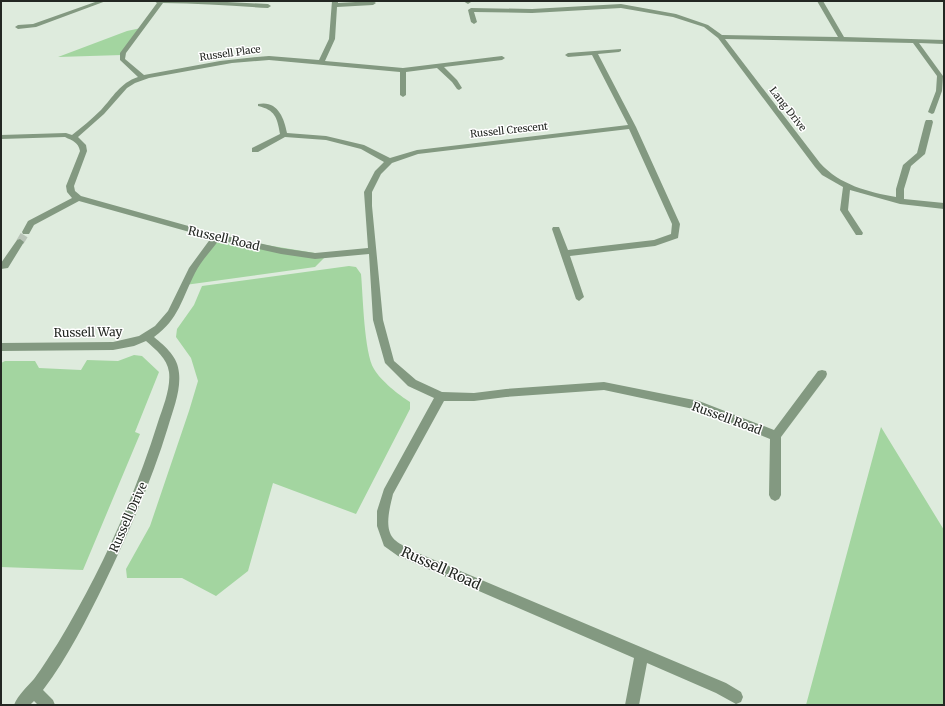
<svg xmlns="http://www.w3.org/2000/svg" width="945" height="706" font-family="Merriweather,serif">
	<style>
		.green { fill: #a3d5a0 }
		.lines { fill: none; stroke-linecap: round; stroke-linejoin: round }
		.minor-tunnel { stroke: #b9c4b8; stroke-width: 8; stroke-dasharray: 8 4; stroke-linecap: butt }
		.minor { fill: #839981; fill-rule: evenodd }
		.labels { text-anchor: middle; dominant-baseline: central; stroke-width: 3; stroke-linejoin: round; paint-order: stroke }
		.far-street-label { font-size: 10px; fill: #232722; stroke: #fff }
		.street-label { font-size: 12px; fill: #232722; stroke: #fff }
		.near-street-label { font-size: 14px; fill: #232722; stroke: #fff }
	</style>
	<rect width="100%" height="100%" fill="#deebdd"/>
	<path class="green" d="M141 28 122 55 58 57 127 31Z
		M217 237 327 255 315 267 185 285Z
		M349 266 356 267 361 274C363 295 364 353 374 369 381 381 399 395 410 402V409L356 514 273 483 248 571 216 596 182 578H127L126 569 150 526 189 411 198 381 191 358 176 337 177 329 194 305 202 286Z
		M134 355 142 356 159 372 135 432 140 434 83 570 1 567V363L5 361H35L39 368 81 370 87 360 118 361Z
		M881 427 944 530V705H806Z"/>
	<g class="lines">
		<path class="minor-tunnel" d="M20 242 26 232"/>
		<path class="minor" d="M98 1H106L36 27 18 29 15 27 18 25 33 24Z
			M154 1H208L268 4 271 6 268 8C233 6 198 3 163 3L126 53 125 59 144 75 220 61 257 57 269 56 319 60 329 39 332 1H338V3L373 1 376 3 373 5 337 7 335 39 325 61 403 68 502 56 505 58 502 60 444 67 457 80 462 88 459 90 457 89 452 82 437 68 406 72V95L403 97 400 95V72L269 60 232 63 149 78 135 83 127 88 104 114 78 137 86 145 87 151 74 186 75 191 81 196 217 234 281 248 315 253 368 248 364 192 375 171 384 162 361 149 326 140 285 137 258 152H252V148L280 134C277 117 275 110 258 106V104C277 100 284 117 287 133L326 136 364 145 390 158 417 150 628 125 592 55 568 57 565 55 568 53 621 49V51L619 52 598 54 636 127 680 224 678 238 655 246 570 256 584 297 579 301 576 299 552 229 553 227H559L568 250 654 240 671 234 672 224 629 129 418 154 392 163 381 174 372 192V206L383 320 394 361 416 380 442 392 474 393 506 389 604 382 699 401 774 430 818 371 822 370 826 371 827 374 826 377 781 437V495L779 499 775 501 771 499 769 495 770 439 698 410 604 390 506 397 474 401H444L393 494C390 507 384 527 393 538 396 542 403 545 406 548L726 683 741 692 743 697 741 702 736 704 716 693 647 663 639 705H625L634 658 398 556 384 546 377 526V511L384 489 434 398 408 386 385 363 373 320 369 254 315 259 281 254 219 240C211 251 201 261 195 273 182 298 179 319 154 337 166 347 178 357 179 373 181 391 173 410 168 427 152 480 129 532 105 582 87 619 68 657 43 690L53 700 55 705H38L34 701 30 705H14C18 695 27 687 34 679 43 667 50 655 58 643 99 575 134 499 158 422 163 407 171 388 169 372 167 358 156 350 146 341L134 346 113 350 1 351V343L113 342 139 336 155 326 168 311 189 268 211 238 79 201 34 225 29 234H23L22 232 28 221 72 198 67 192 66 186 80 151C78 142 73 141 65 137L1 139V135L66 133 72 135C82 127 92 119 101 110 113 97 120 83 138 77L120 60V53L157 3Z
			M463 1H470L471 2 468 4Z
			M817 1H823L844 37 944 40V44L919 43 943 76 942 91 934 113 932 114 928 112 936 91 937 76 913 43 725 39 820 163C840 185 868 192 896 197V189L903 165 917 153 925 122 926 120H932L933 122 925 154 911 166 904 189V199L944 203V209L900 204 850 190 848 210 863 233 862 235H856L840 210 843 187 822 175 815 167 718 38 704 27 673 17 621 8 532 13 474 12 477 22 474 24 471 22 468 10 471 8 532 9 621 4 676 14 708 25 722 35 838 37Z
			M20 239 24 242 8 268 1 269V263L17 240Z"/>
	</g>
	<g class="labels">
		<g class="far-street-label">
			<text transform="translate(230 53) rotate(-8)">Russell Place</text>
			<text transform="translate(788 109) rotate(52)">Lang Drive</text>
			<text transform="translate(509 130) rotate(-6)">Russell Crescent</text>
		</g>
		<g class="street-label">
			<text transform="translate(224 238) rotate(13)">Russell Road</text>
			<text transform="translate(88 332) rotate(-1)">Russell Way</text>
			<text transform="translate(727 418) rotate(20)">Russell Road</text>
			<text transform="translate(128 517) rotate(-66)">Russell Drive</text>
		</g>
		<g class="near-street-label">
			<text transform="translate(441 568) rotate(24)">Russell Road</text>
		</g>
	</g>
	<rect width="945" height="706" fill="none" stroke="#232722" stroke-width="4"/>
</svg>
